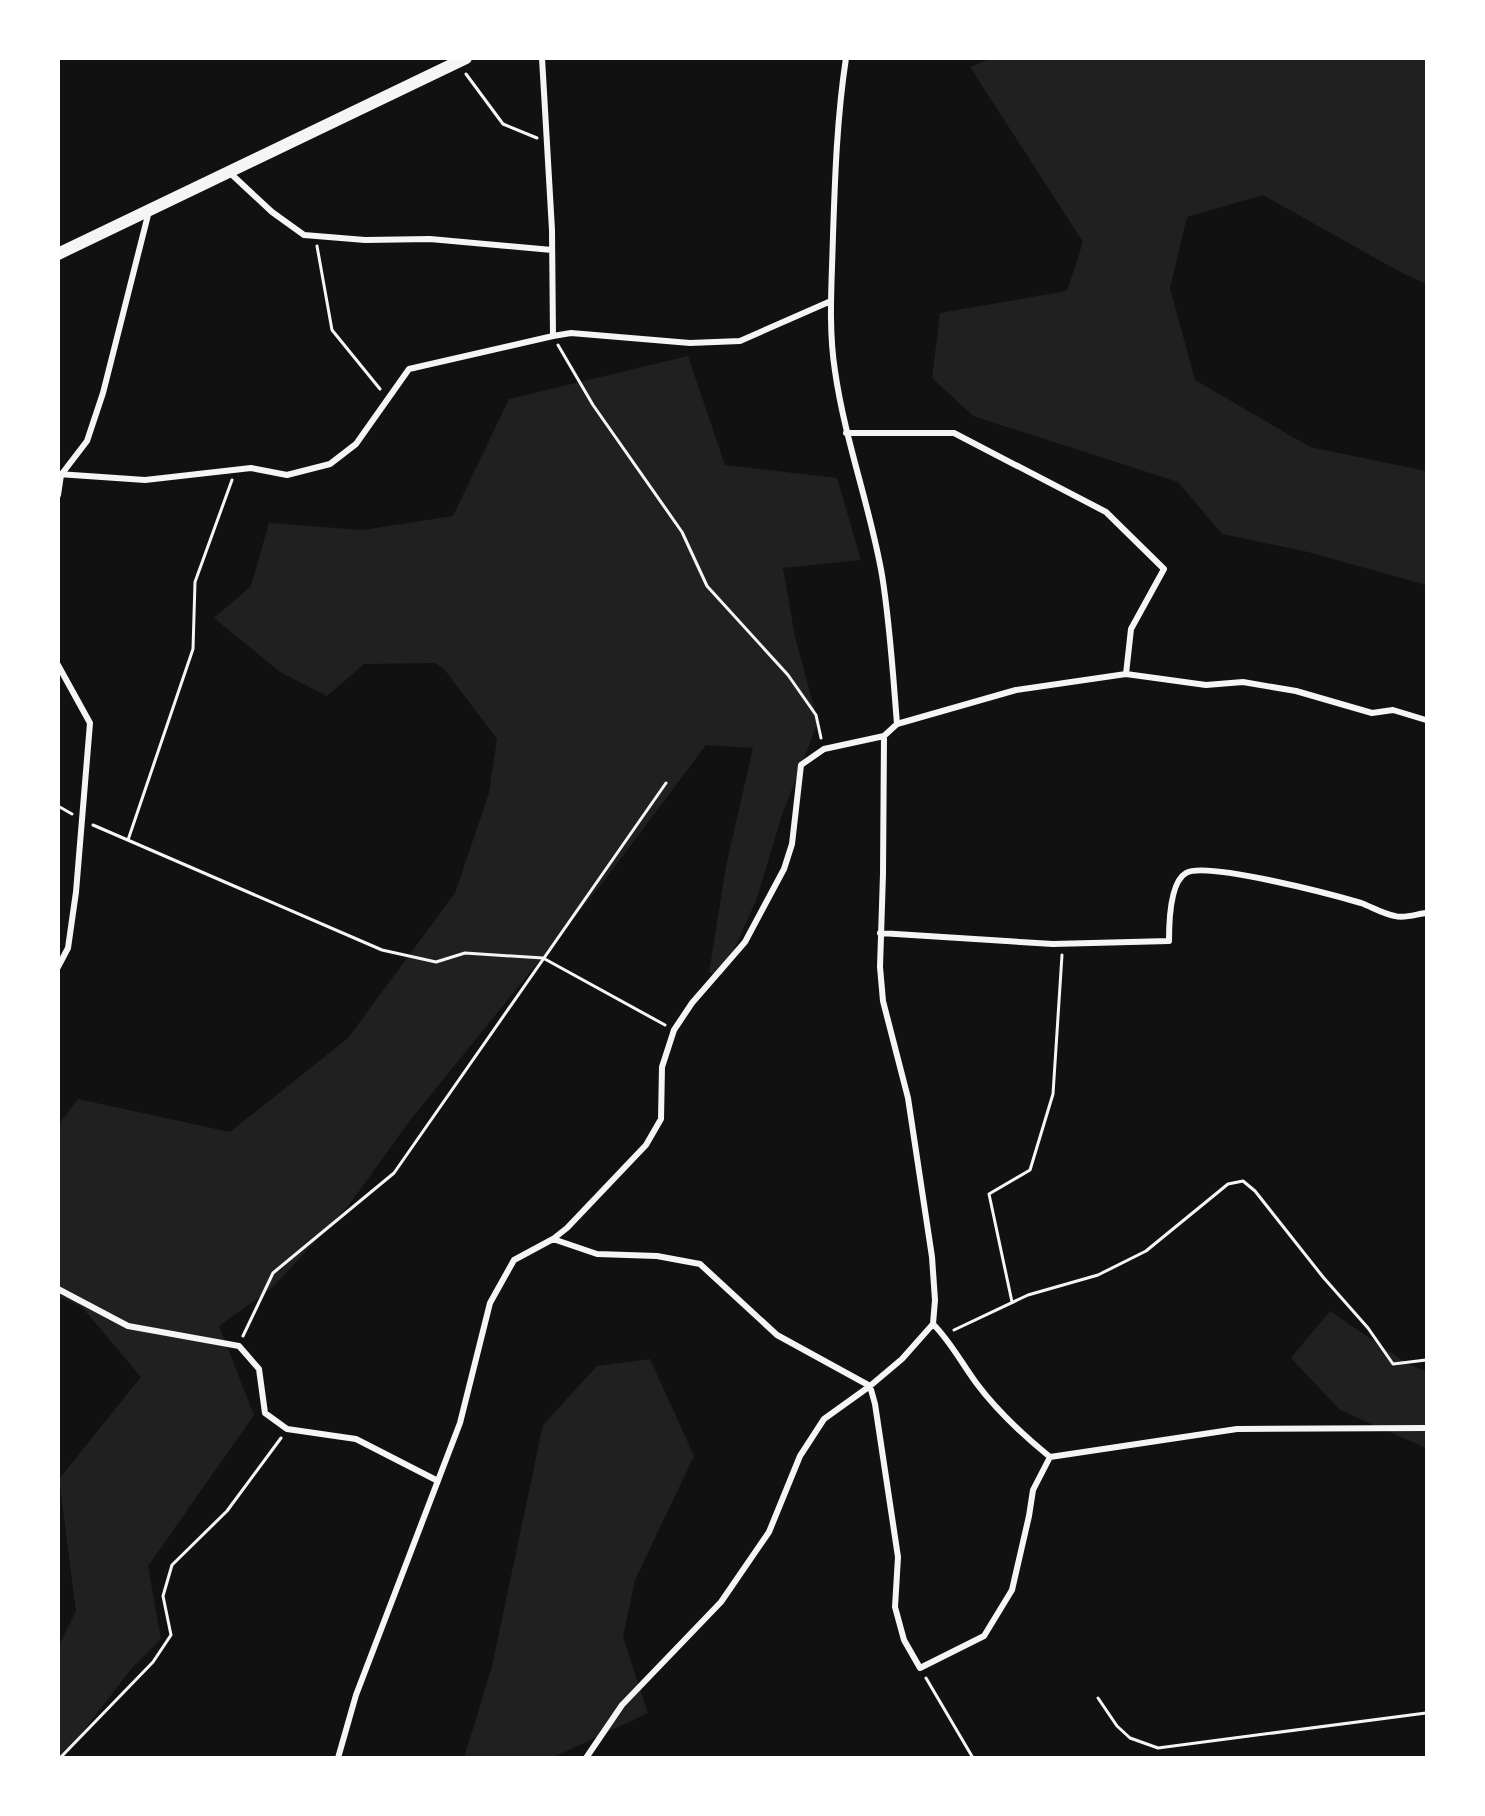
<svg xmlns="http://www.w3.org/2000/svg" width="1485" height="1816" font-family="'Work Sans',sans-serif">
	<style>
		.green { fill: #202020 }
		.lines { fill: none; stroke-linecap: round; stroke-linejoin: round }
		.path { stroke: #f5f5f5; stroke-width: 3 }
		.minor { stroke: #f5f5f5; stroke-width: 6 }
		.secondary { stroke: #f5f5f5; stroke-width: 12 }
	</style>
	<rect width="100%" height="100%" fill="#111"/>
	<path class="green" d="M990 59H1426V284L1402 273 1263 195 1187 217 1170 288 1195 380 1310 447 1426 471V585L1308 552 1222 534 1178 482 973 416 932 378 940 313 1067 291 1083 242 970 67Z
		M688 356 725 465 837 478 861 560 783 568 795 637 818 722 782 815 757 898 723 975 709 973 726 866 753 748 706 745 607 877 408 1123 349 1205 272 1288 219 1326 254 1415 148 1566 161 1639 132 1668 74 1743 59 1757V1645L76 1611 59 1479 141 1377 81 1306 59 1297V1124L78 1099 230 1132 348 1038 455 893 489 793 497 739 444 669 435 663 364 664 327 696 280 672 214 618 251 586 269 523 363 530 453 516 509 399Z
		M1330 1311 1408 1364 1426 1371V1448L1340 1410 1291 1358Z
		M650 1359 694 1456 635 1580 623 1637 648 1713 554 1757 464 1758 492 1666 543 1425 597 1366Z"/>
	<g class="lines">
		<path class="path" d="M466 74 503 124 537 138
			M317 246 332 330 380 389
			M558 345 593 405 682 532 707 586 788 675 816 715 821 738
			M58 806 72 814
			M93 825 382 950 436 962 465 953 543 958 665 1025
			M128 840 193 649 195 582 232 480
			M1012 1302 989 1194 1030 1170 1053 1094 1062 955
			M954 1330 1028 1295 1098 1275 1146 1251 1228 1184 1243 1181 1255 1191 1323 1277 1368 1328 1393 1364 1426 1360
			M243 1336 273 1273 394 1173 666 783
			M926 1678 973 1758
			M1098 1698 1117 1726 1130 1738 1158 1748 1426 1713
			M60 1758 153 1662 171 1635 163 1596 172 1565 227 1511 281 1438"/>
		<path class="minor" d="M542 58 552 230 553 336
			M229 172 272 212 304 235 365 240 430 239 552 250
			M846 433H954L1106 512 1164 569 1131 629 1126 674
			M58 474 145 480 251 468 287 475 330 464 356 444 409 369 553 336 571 333 690 343 740 341 831 301
			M58 495 61 475 87 441 103 393 149 211
			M58 665 90 723 76 892 68 948 58 967
			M897 724 1016 690 1126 674 1206 685 1243 682 1296 691 1372 713 1393 710 1426 720
			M880 933 1053 944 1169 941C1169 924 1170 882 1186 873 1206 861 1334 895 1361 903 1372 907 1383 914 1395 916 1404 919 1417 914 1426 913
			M553 1239 597 1254 657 1256 700 1264 777 1335 870 1386 875 1404 898 1557 895 1607 904 1640 920 1668 984 1636 1012 1590 1029 1516 1033 1490 1050 1457
			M58 1289 128 1326 239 1346 259 1369 265 1413 287 1429 356 1439 438 1481
			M933 1324C951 1342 962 1364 977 1384 998 1412 1023 1435 1050 1457L1237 1429 1426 1428
			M338 1758 356 1695 460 1423 490 1303 514 1260 553 1239 567 1228 646 1145 661 1119 662 1067 674 1030 692 1003 745 942 784 869 792 844 801 765 824 749 884 736
			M586 1758 622 1705 721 1602 769 1532 800 1456 824 1419 870 1386 902 1359 933 1324 935 1300 932 1257 908 1098 883 1001 880 967 883 874 884 736 897 724C893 675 890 624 882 575 870 506 845 441 835 371 828 327 832 280 833 235 835 176 837 117 846 58"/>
		<path class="secondary" d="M58 254 466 58"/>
	</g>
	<rect width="1485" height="1816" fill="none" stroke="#ffffff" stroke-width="120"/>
</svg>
